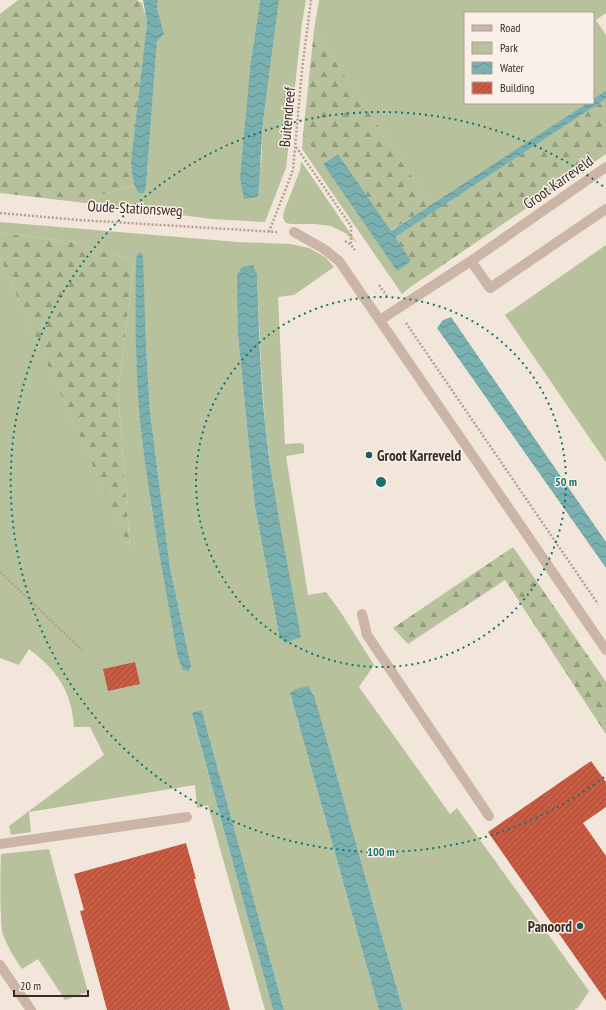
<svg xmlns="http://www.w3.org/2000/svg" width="606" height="1010" font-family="'PT Sans Narrow',sans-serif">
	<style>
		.green { fill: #b7c19b; fill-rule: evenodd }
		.forest { fill: url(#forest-firs) }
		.water { fill: url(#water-waves) }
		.building { fill: url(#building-hatch) }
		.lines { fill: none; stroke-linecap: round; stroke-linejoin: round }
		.path { stroke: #b69f91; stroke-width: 2.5; stroke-dasharray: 2 2; stroke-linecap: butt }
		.minor { stroke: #cab5a7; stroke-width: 10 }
		.ring { fill: none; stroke: #0f766e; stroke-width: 2; stroke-dasharray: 2 4 }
		.poi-dot { fill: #1c5859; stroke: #faf0e7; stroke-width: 1.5 }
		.labels { text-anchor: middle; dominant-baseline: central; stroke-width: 3; stroke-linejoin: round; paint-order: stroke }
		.street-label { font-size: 15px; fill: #362b27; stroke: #faf0e7 }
		.poi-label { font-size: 15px; font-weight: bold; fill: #362b27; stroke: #faf0e7; text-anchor: start }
		.centre { fill: #0f766e; stroke: #faf0e7; stroke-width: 2 }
		.ring-label { font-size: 12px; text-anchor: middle; font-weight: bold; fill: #0f766e; stroke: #faf0e7; stroke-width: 3; stroke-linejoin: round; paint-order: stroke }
	</style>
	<defs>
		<pattern id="forest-firs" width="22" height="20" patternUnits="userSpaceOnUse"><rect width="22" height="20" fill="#b7c19b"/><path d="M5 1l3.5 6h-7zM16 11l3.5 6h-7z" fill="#969d7e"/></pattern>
		<pattern id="water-waves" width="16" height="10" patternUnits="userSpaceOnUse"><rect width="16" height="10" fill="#79b0af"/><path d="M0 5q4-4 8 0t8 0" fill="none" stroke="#648f8e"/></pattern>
		<pattern id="building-hatch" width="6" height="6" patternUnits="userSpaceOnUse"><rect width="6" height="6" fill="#c75c44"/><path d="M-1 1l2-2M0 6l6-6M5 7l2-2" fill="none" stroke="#a24c39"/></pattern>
	</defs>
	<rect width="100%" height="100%" fill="#f2e6db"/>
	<path class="green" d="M158 0H260L251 60 261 169 263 122 279 0H306L302 23 286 168 265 222 212 219 77 202 134 185 138 193 144 192 146 186 157 40 163 34 157 8Z
		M319 0H606V13L596 20 606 35V90L593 99V13H465V103H587L431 205 314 30Z
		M303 135 409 288 402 294 302 149Z
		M301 161 357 243 345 233 331 226 315 224H291L286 223 283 218 284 211 300 170Z
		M0 222 238 242 290 244 309 248 325 257 334 267 294 295 278 297 285 444 301 443 304 445V453L286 456 308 595 326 592 340 611 374 665 359 687 450 814 457 808 589 991 578 1008 574 1010H403L315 698 290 693 379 1010H284L202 711 193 712 192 715 273 1010H265L208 805 197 808 195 785 29 812 31 832 11 835 9 826 104 755 90 727H74C72 692 57 670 29 649L19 665 0 658V258L130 548 118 392 134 261 75 242 0 233ZM138 253H142L146 344 150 412 170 567 191 666 152 511 142 438 136 356V257ZM252 265 257 276 261 365 265 424 273 484 279 635 255 507 238 336V275Z
		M606 245V462L505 315Z
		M49 849 88 992 65 1000 38 959 22 969C14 957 6 945 2 931 0 912 0 875 1 854Z"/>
	<path class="forest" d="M18 0H137L142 3 147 22 132 163 134 185 77 202 0 193V14Z
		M314 30 431 205 390 231 338 154 323 164 303 135Z
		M606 99V154L409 288 397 271 410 261 394 237Z
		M0 233 75 242 134 261 118 392 130 549 0 258Z
		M513 547 606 682V734L505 580 408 644 393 628Z"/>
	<path class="water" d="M143 0H158L157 8 164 34 157 41 146 187 144 193H138L134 185 131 163 147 22Z
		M260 0H279L263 122 258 197 244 199 240 178 251 60Z
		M606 90V99L395 237 411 261 397 271 323 164 338 154 391 231 587 103H593V99Z
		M138 253H142L143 257 146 344 150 412 170 567 191 666 189 671 183 670 178 658C165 585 151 513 142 439 135 379 135 318 136 257Z
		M253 265 257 275C259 325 260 375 265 424 273 496 288 566 301 637L285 643 279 635 255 507 238 336 237 275 242 267Z
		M451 317 606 542V568L437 328 443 320Z
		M308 686 315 698 403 1010H379L290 693 296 689Z
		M199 711H202L284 1010H273L192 714 193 712Z"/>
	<path class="building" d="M135 662 140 684 108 691 103 669Z
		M591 761 606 782V807L583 823 606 856V1001L488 832Z
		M186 843 196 879H194L230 1010H107L80 911 84 910 74 874Z"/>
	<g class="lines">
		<path class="path" d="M296 147 351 226V245
			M0 213 79 220 277 232
			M269 232 293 170 302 70 311 0
			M345 241 351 245 355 250
			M379 285 387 296
			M406 323 598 604
			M0 572 82 650"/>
		<path class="minor" d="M294 232 324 249 339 261 606 650
			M471 261 490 288 606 209
			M380 320 471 261 606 167
			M362 614 367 635 489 816
			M0 844 187 817
			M0 965 31 1010"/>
	</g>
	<g class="ring">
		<circle cx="381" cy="482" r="185"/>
		<path d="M604 777A370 370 0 1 1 604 187"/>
	</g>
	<g class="poi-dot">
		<circle cx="369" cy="455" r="4"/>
		<circle cx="580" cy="926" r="4"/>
	</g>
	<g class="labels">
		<g class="street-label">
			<text transform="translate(287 117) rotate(-85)">Buitendreef</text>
			<text transform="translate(558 182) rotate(-35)">Groot Karreveld</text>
			<text transform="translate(135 208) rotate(3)">Oude-Stationsweg</text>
		</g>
		<g class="poi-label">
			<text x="377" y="455">Groot Karreveld</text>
			<text x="572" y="926" text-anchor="end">Panoord</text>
		</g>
	</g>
	<circle cx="381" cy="482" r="6" class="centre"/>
	<g class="ring-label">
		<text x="566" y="486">50 m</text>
		<text x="381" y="856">100 m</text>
	</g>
	<rect x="464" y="12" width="130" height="92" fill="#faf0e7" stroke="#aca19a"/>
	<rect x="472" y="25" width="20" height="6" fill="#cab5a7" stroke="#aca19a"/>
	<text x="500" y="32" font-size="12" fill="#362b27">Road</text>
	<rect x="472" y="42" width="20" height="12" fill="#b7c19b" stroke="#aca19a"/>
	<text x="500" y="52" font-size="12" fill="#362b27">Park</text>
	<rect x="472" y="62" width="20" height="12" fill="url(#water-waves)" stroke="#aca19a"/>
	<text x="500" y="72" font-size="12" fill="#362b27">Water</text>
	<rect x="472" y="82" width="20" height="12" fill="url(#building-hatch)" stroke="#aca19a"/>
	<text x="500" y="92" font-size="12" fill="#362b27">Building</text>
	<path d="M14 990v6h74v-6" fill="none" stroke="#362b27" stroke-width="2"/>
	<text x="20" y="990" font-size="12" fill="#362b27" stroke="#faf0e7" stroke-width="3" paint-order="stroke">20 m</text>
</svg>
